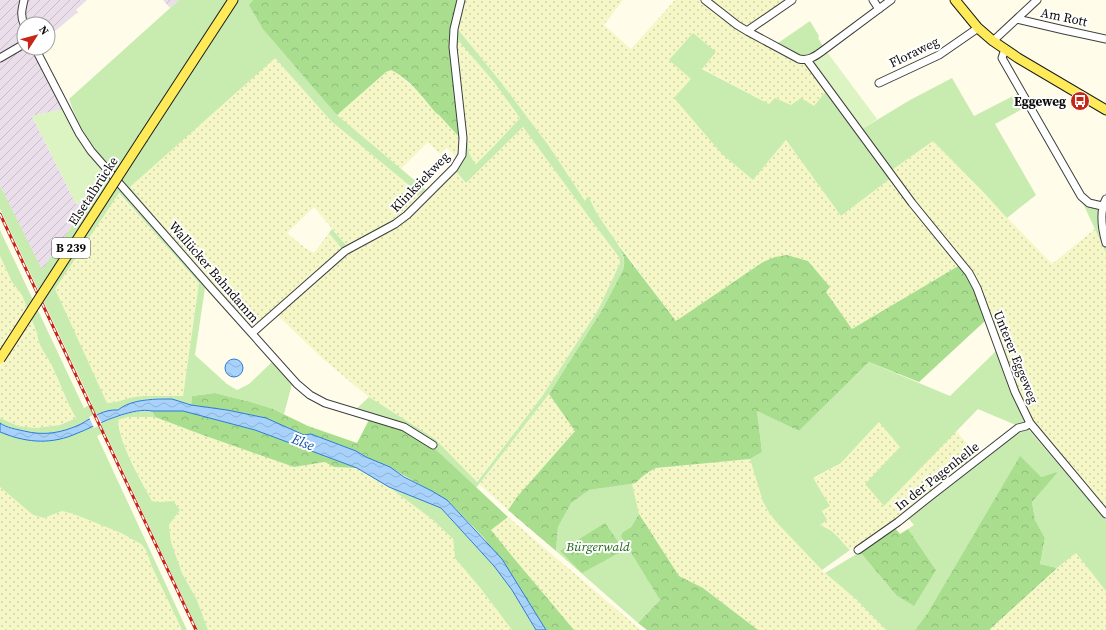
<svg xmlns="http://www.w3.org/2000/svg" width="1106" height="630" font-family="'Source Serif 4',serif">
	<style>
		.industrial { fill: url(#industrial-furrows) }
		.farmland { fill: url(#farmland-dots) }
		.grass { fill: #c8ecb0; fill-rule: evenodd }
		.forest { fill: url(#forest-crowns) }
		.pitch { fill: #dcf3c2 }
		.water { fill: url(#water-waves); stroke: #297dd8 }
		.pier { fill: #fffde9 }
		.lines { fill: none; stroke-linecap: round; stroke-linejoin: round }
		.minor-casing { stroke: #3e3e3e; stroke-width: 9 }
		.major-casing { stroke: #1c1c1c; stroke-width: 11 }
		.minor { stroke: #fff; stroke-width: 7 }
		.major { stroke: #ffeb59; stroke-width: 9 }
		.rail-casing { stroke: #c62518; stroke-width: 3 }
		.rail { stroke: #fff; stroke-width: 1.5; stroke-dasharray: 4.5; stroke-linecap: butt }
		.major-bridge-casing { stroke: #1c1c1c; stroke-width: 11; stroke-linecap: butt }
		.major-bridge { stroke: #ffeb59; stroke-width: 9 }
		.labels { text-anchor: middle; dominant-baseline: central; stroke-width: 4; stroke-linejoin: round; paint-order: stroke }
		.shield { fill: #fff; stroke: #545454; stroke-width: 1 }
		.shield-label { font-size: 12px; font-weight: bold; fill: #0b0b0b }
		.street-label { font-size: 13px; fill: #0b0b0b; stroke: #fff }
		.poi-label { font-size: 13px; font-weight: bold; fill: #0b0b0b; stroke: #fff; text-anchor: end }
		.park-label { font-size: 13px; font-style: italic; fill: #1e6717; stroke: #fff }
		.water-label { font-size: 14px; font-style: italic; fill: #0b4fa6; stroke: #fff }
	</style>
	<defs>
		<pattern id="industrial-furrows" width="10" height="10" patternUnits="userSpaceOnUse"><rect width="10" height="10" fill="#ebdeeb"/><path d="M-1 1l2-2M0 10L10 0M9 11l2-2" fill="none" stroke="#c8bdc8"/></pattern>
		<pattern id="farmland-dots" width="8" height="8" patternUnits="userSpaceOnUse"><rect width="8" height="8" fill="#f5f7c7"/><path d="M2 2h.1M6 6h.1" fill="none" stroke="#d1d2aa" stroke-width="1.8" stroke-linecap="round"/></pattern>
		<pattern id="forest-crowns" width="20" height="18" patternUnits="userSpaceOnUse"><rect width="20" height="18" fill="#a8de8e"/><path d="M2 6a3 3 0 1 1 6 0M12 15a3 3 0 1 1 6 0" fill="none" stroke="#8fbd79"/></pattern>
		<pattern id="water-waves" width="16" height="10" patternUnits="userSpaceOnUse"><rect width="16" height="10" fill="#a9d2fb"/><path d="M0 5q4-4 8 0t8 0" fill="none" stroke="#90b3d6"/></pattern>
	</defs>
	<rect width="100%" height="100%" fill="#fffde9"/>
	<path class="industrial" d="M0 0H87L76 10 78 12 54 32 53 30 48 34V24H24V48H34L64 109 32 116 76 204 88 202 42 271 0 185Z
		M163 0H179L170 8Z"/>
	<path class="farmland" d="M465 0H623L604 25 631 49 675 0H788L744 31 805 64 826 91 814 107 791 105 775 99 769 104 702 68 675 97 753 180 786 140 841 216 891 178 960 265 852 329 826 292 830 287 808 261 787 255 763 262 676 321 603 223 588 197 585 201 549 146 500 81 458 29Z
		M458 39 494 82 520 118 496 144 477 163 475 164 469 155 458 53Z
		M274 57 331 121 421 195 406 210 392 220 346 245 314 207 287 233 304 247 314 253 329 233 342 249 256 327H251L247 326 130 187Z
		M391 70 398 74 415 89 436 113 439 115 461 139 460 149 456 157 447 148 440 154 428 142 401 169 337 115 386 72Z
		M523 127 594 224 619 257 620 263 598 310 543 395 476 482 435 439 406 422 369 397 354 385 320 356 276 314 345 252 395 226 455 170 466 183Z
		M933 141 1052 264 1095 229 1106 253V511L1060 455 1032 419 1018 392 972 275 914 201 892 170Z
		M118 193 199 283 183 396 133 397 116 402 107 403 54 289Z
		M0 256 12 282 22 295 37 333V339L51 364 69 405 76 418 60 425 35 428 18 426 0 418Z
		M549 394 575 431 517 497 508 510 479 484Z
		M128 417H155L200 434 294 467 325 462 334 467 357 468 389 487 433 520 453 539 455 558 481 589 512 630H208L197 600 182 573 171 542 169 525 180 510 173 501 159 502 152 501 143 484 124 446 119 426 118 420Z
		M879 422 901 447 865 484 884 505 956 431 979 456 898 520 850 550 828 528 820 525 824 515 822 511 830 506 813 479 841 463Z
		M750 459 763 502 770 514 778 524 825 573 857 600 886 630H758L703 588 679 576 639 514 632 483H636L643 476 649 472 656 468Z
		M0 487 33 515 44 518 62 511 75 514 121 533 141 544 146 550 152 567 182 630H0Z
		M508 517 641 630H574L517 562 491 530Z
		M1076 553 1106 591V630H989L1057 568Z"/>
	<path class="grass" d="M179 0H253L250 5 337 115 431 194 408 216 345 252 249 337 205 288 195 355 227 384 237 390 249 384 272 362 292 384 284 414 247 401 215 393 192 396 191 405C185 403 179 401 173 400 158 396 130 400 118 410H112C90 420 64 436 39 434 33 433 26 432 21 430 14 428 6 427 0 423V418L18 426 35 428 60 425 76 418C66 401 60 382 51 364 46 354 37 344 37 333L22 295 12 282 0 256V230L84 408 92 404 0 209V185L42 270 107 175 99 163 102 158C88 140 76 121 69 99ZM275 58 331 121 421 195 406 210 392 220 346 245 332 229 329 233 342 249 256 327H251L247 326 130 187ZM119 193 199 283 183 396H144L133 397 116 402 107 403 55 289Z
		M810 21 819 36 818 38 823 46 820 50 803 58 775 45Z
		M452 22 500 81 549 146 585 201 588 196C593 206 598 216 604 224 613 238 628 252 623 270L602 310 549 394 476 488 432 446 354 411 369 397 435 439 477 482 543 395 598 310 620 263 619 257 594 224 523 127 466 183 455 170 460 161 456 157 460 149ZM458 40 494 82 520 118 496 144 477 163 475 164 469 153 458 53Z
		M693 33 716 52 702 69 769 104 775 98 791 105 801 98 814 106 826 91 805 64 813 61 862 129 910 100 952 78 974 116 1019 93 1026 107 995 124 1036 195 1007 218 984 193 933 141 892 170 914 201 965 264 1018 392 1032 419 1060 455 1106 511V518L1027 422 1024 424 1018 426 978 409 884 506 865 484 900 447 879 422 841 463 813 478 830 506 822 511 827 520 820 525C836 531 839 540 850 550L822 570 778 524 770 514 763 502 750 459 762 452 757 411 799 431 869 362 950 396 997 350 967 274 891 178 841 216 786 140 753 180 722 154 674 98 691 79 669 60Z
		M1106 193V253L1081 199 1087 198 1099 201 1103 198Z
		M148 410 152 411 155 417H128L118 420C120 446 140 478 152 501L159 502 173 501 180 510 169 525 171 542 182 573 197 600 208 630H198L105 432 97 436 187 630H182L152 567 146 550 141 544 121 533 74 514 62 511 44 518 33 515 0 487V432L12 437 72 435 113 418 131 412Z
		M1025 427 1029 430 1106 520V591L1076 553 1057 568 1040 564 1045 538 1035 520 1032 502 1056 472 1041 477 929 611 915 630H886L857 600 825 573 860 552 896 595 936 570 908 529 914 525 908 518 1017 430Z
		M632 483 639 514 631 527 623 532 660 600 638 623 556 551 558 527 571 502 589 490Z
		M389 487 441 508 494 566 512 590 536 630H512L481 589 455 558 453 539 433 520Z"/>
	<path class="forest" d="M253 0H458L452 22 461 139 439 115 436 113C423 98 410 79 391 70L386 72 337 115 263 29 249 5Z
		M618 245 676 321 763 262 775 257 787 255 808 261 830 287 826 292 852 329 960 265C973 281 979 300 986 320L919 382 869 362 799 431 757 411 762 452 750 459 656 468C648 472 642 476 636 483L589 490 571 503 558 527 556 551 508 510 517 497 575 431 549 394 602 310 623 270C626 260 623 253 618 245Z
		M215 393 247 401 273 409 308 426 357 443 370 418 404 429 432 446 508 517 491 530 517 562 574 630H546L529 603 484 538 447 500 389 467 366 457 356 451 311 434 304 435 266 418 227 410 191 405 192 396Z
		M152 411H183L255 430 357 468 334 467 325 462 294 467 200 434 155 417Z
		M1020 456 1041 477 1056 472 1057 473 1032 502 1035 520 1045 538 1040 564 1057 568 989 630H915L929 611Z
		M639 514 679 576 703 588 758 630H647L638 623 660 600 621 536 623 532 631 527Z
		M605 523 624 550 582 573 560 551Z
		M894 527 900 534 908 529 936 570 914 606 896 595 860 552Z"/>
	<path class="pitch" d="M827 52 877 119 862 129 812 64 813 61Z
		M64 109 107 175 88 202 76 204 32 116Z"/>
	<path class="water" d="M225 368a9 9 0 1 1 18 0a9 9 0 1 1-18 0Z
		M158 399H172L191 405 227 410 266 418 304 435 311 434 356 451 366 457 390 467 404 477 432 491 447 500 502 559 546 630H536L512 590 494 566 441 508 389 487 357 468 255 430 183 411H152C142 409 131 412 121 415 104 420 89 429 73 435 48 445 24 442 0 432V423C7 428 16 429 24 431 44 436 62 433 81 424 93 417 104 409 118 410 129 401 144 400 158 399Z"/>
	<path class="pier" d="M96 413 102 424 94 428 89 417Z"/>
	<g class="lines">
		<defs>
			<path id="minor" d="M705 0 737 25 747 31 799 59C808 61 814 57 821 52L891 0
				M873 0 879 9
				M1017 19 1064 30 1106 39
				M24 24C20 15 22 9 24 0
				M747 31 792 0
				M993 41 1037 0
				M35 48 79 133 91 151 213 290 297 384 310 395 325 403 404 427 433 445
				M1005 49 1002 58 1081 196 1089 203 1102 206
				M0 58 24 44
				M807 60 912 203 969 273 977 288 1015 392 1030 423 1106 514
				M879 83 939 55 978 28
				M1106 199C1099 212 1102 229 1106 243
				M252 333 345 251 395 224 407 215 454 168 462 155 463 138 453 47 454 29 461 0
				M858 550 898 522 928 498 1018 428 1026 426 1030 423"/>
			<path id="major" d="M955 0 978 28 993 41 1018 58 1106 110
				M143 138 233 0"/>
		</defs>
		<use href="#minor" class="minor-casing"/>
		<use href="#major" class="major-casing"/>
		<use href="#minor" class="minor"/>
		<use href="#major" class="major"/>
		<defs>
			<path id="rail" d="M0 214 196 630"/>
		</defs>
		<use href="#rail" class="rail-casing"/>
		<use href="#rail" class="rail"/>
		<defs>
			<path id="major-bridge" d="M0 359 143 138"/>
		</defs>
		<use href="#major-bridge" class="major-bridge-casing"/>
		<use href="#major-bridge" class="major-bridge"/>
	</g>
	<defs>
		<symbol id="bus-disc" viewBox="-11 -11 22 22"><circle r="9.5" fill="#c62518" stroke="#fff"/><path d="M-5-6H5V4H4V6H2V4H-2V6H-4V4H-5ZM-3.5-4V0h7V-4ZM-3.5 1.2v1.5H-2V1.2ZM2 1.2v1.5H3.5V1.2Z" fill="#fff"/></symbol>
	</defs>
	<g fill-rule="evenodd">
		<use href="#bus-disc" x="1069" y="90" width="22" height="22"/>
	</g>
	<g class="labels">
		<rect class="shield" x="52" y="238" width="38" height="20" rx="3"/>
		<g class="shield-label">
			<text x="71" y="248">B 239</text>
		</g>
		<g class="street-label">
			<text transform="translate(1064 17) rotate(12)">Am Rott</text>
			<text transform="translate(914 52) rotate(-26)">Floraweg</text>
			<text transform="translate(420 182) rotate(-46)">Klinksiekweg</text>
			<text transform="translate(93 191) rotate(-57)">Elsetalbrücke</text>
			<text transform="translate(214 272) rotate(49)">Wallücker Bahndamm</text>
			<text transform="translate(1016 357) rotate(68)">Unterer Eggeweg</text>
			<text transform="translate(937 476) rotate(-38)">In der Pagenhelle</text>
		</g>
		<g class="poi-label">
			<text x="1066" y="101">Eggeweg</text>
		</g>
		<g class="park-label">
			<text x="598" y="546">Bürgerwald</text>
		</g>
		<g class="water-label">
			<text transform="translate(303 442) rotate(21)">Else</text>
		</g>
	</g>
	<g transform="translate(36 36) rotate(54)"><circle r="19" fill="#ffffff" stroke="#9d9d9d"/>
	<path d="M0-3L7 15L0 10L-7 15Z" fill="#c62518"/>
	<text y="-6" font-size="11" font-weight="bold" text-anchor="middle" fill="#0b0b0b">N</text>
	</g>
</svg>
